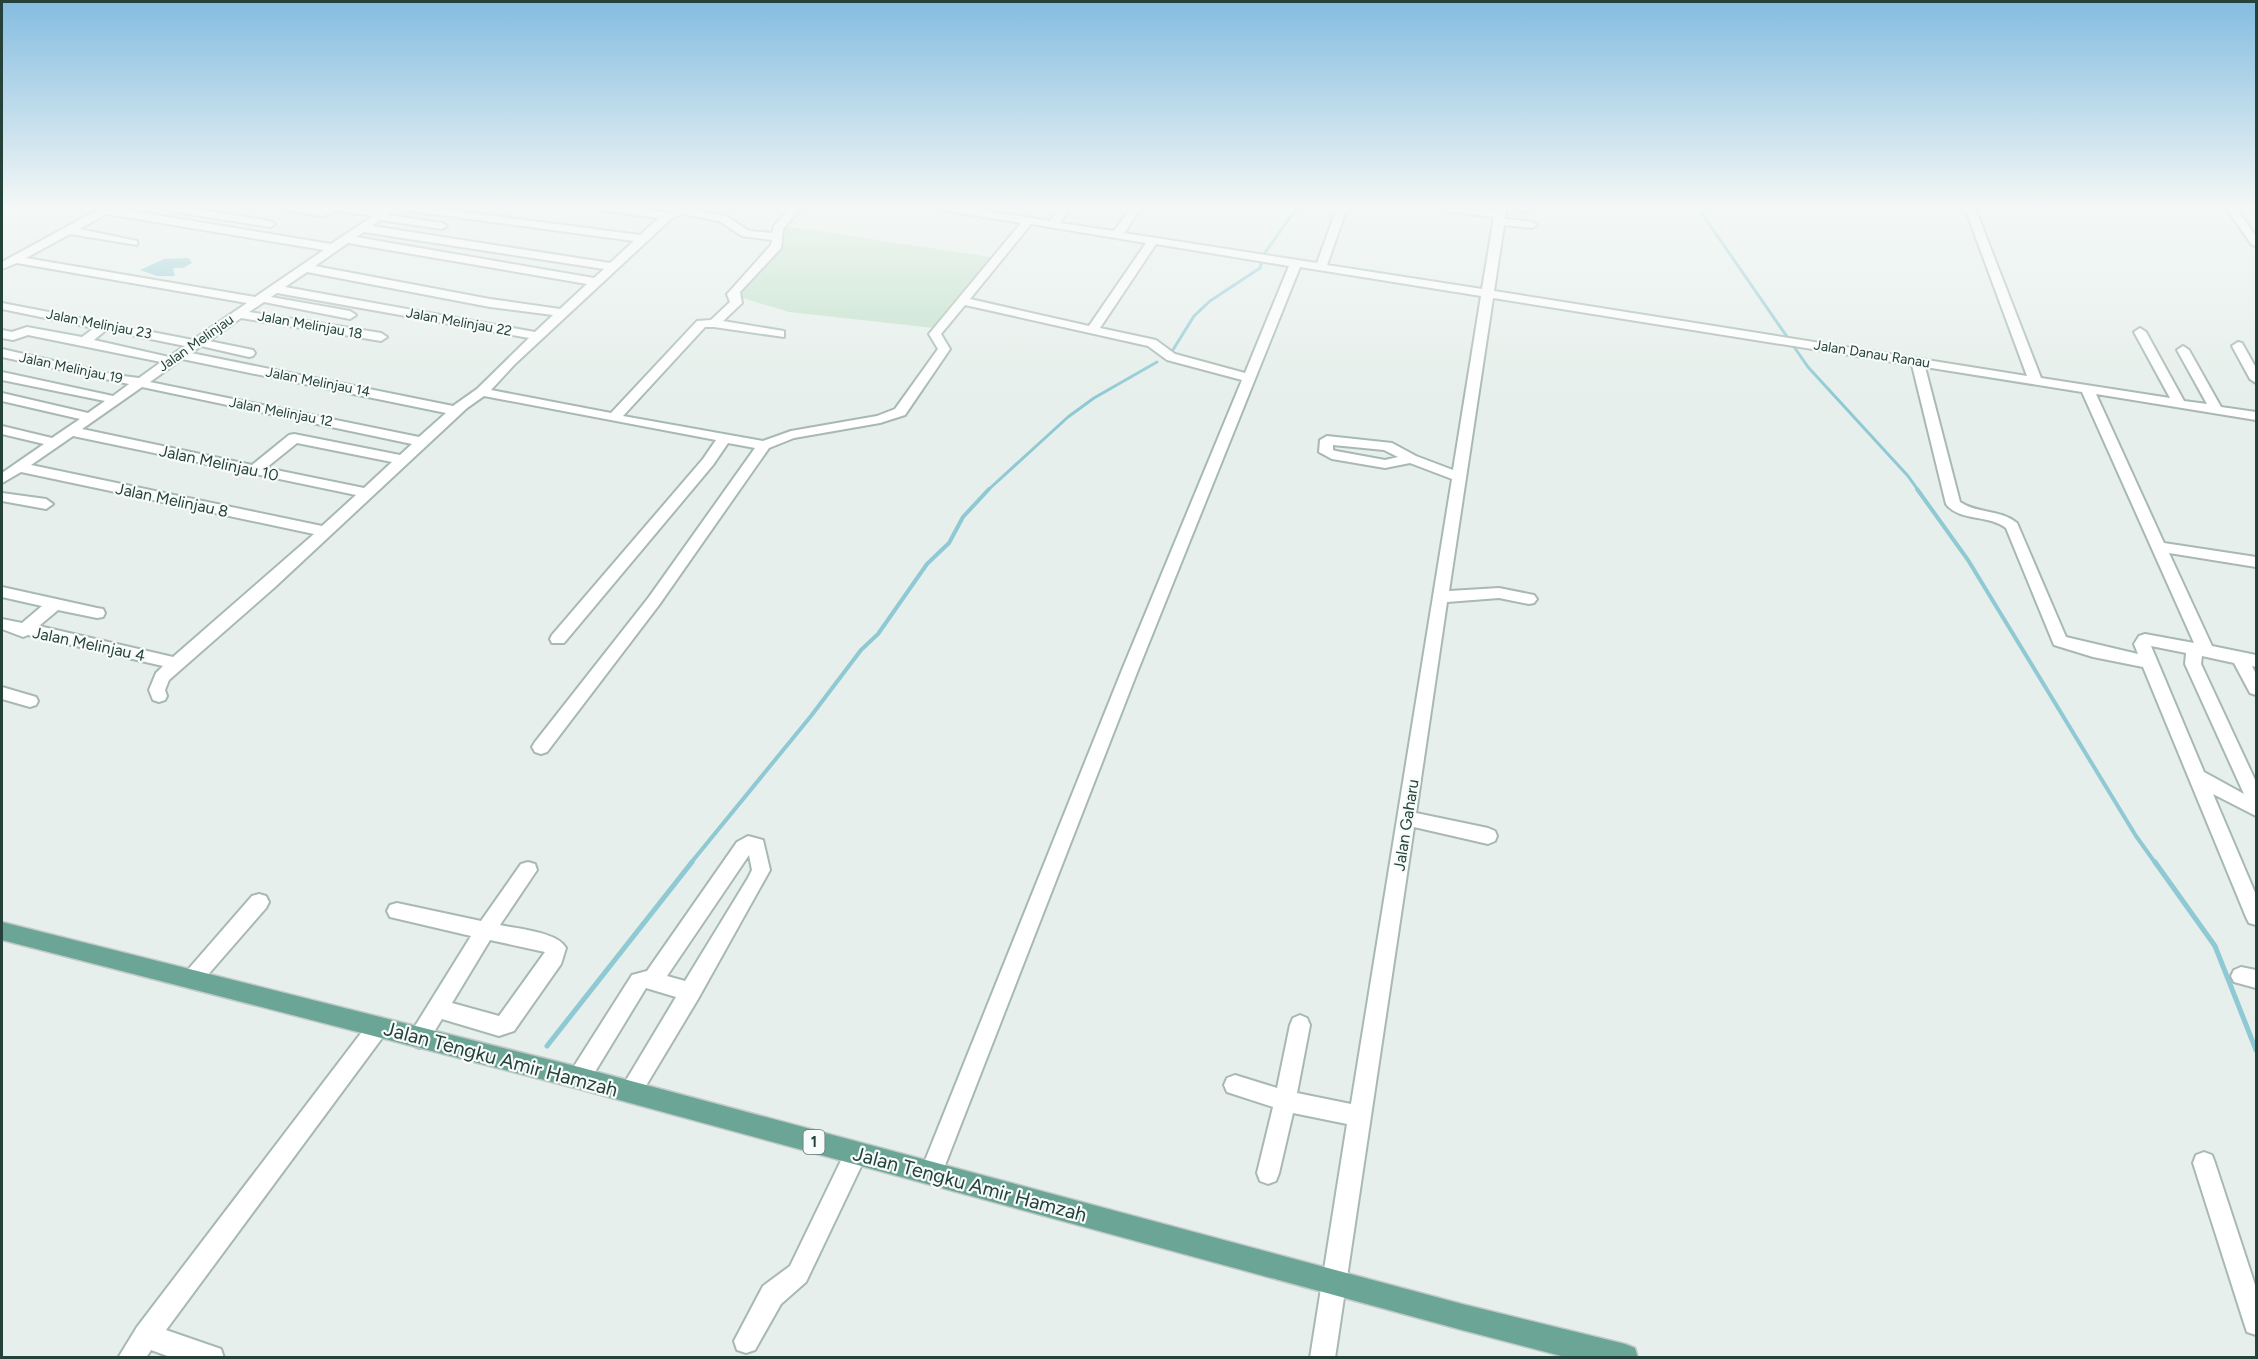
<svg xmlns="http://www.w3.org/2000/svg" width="2258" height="1359" font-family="Figtree,sans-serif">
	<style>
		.green { fill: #bfe0c8 }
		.water { fill: #8ec9d4 }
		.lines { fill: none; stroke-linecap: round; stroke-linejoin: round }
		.stream-far2 { stroke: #8ec9d4; stroke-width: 3 }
		.stream-far1 { stroke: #8ec9d4; stroke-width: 4 }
		.stream { stroke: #8ec9d4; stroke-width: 5 }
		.minor-casing { stroke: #a8b8b2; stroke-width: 4 }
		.major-casing { stroke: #c2cac8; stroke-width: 3 }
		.minor { fill: #fff; fill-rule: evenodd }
		.major { fill: #6aa596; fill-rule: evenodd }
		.labels { text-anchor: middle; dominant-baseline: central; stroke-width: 4.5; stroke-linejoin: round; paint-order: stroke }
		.far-street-label { font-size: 14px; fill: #24423a; stroke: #f7fbf9 }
		.shield { fill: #f7fbf9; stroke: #637a73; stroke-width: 1.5 }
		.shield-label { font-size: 15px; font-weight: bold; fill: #24423a }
		.street-label { font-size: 16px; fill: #24423a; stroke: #f7fbf9 }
		.near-street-label { font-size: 20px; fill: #24423a; stroke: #f7fbf9 }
	</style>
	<rect width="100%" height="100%" fill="#e6efeb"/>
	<path class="green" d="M785 226 990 257 934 328 789 312 743 298 738 292 780 244V232Z"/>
	<path class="water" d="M189 258 192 263 183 268H173L175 276H157L140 270 164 259Z"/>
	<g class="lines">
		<path class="stream-far2" d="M1698 208 1808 367 1908 476 1918 490
			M1171 353 1194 316 1210 301 1260 268 1264 254 1297 208
			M988 490 1068 417 1094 398 1157 362"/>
		<path class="stream-far1" d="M1917 489 1968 560 2136 836 2156 864
			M690 864 811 716 861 650 878 634 927 564 949 543 963 517 989 489"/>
		<path class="stream" d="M2155 862 2215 946 2256 1050
			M547 1046 692 862"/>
		<defs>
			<path id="minor" d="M101 208H114L331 244 373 216 340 211 321 216 289 211 284 208C315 208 349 206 380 210L384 208H396L388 215 442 223 447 226 442 229 380 220 372 226 610 263 634 241 411 211 406 208H434L640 235 659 218 605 211 600 208H630L667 213 682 208 726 216 749 231 772 233 774 226 790 208H801L783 229 781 248 740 292 742 303 723 321 784 331V337L714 327H705L623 416 763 441 791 431 877 416 895 409 938 349 929 334 1021 223 948 211 943 208H968L1050 221 1060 208H1070L1060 223 1114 231 1131 208H1141L1124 233 1317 263 1337 208H1347L1327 265 1482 289 1494 217 1446 211 1441 208 1495 211 1496 208H1506L1505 219 1532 222 1537 225 1532 228 1504 225 1494 291 2027 376 1965 208H1975L2041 378 2170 398 2134 332 2140 328 2146 332 2184 401 2207 404 2177 350 2183 346 2189 350 2221 407 2256 412V420L2096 394 2164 543 2256 557V567L2169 553 2212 646 2256 655V667L2252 666 2256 674V695L2250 693 2234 663 2202 656 2201 664 2256 782V816L2213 794 2256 895V925L2249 923 2246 917 2143 667 2093 657 2054 645 2006 528C1988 514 1960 522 1946 504L1912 365 1493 298 1449 591 1499 588 1534 595 1537 599 1534 603 1529 604 1499 598 1447 602 1416 813 1488 828 1495 831 1497 836 1495 841 1488 844 1414 827 1335 1358H1310L1347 1124 1293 1113 1279 1173 1276 1181 1268 1184 1260 1181 1257 1173 1273 1107 1227 1092 1224 1085 1227 1078 1235 1075 1277 1088 1290 1025 1293 1018 1300 1015 1307 1018 1310 1025 1297 1093 1351 1104 1452 479 1410 463 1385 468 1332 459 1319 452 1320 440 1327 436 1392 443 1416 456 1453 470 1481 296 1300 267 1138 670 942 1173 939 1181 931 1184 923 1181 920 1173 1122 670 1242 380 1167 360 1148 346 965 305 941 334 950 349 905 415 880 423 794 438 769 448 659 605 547 752 541 754 535 752 532 747 535 742 649 597 755 448 728 443 713 465 564 643H552L550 639 552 635 703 459 716 440 484 396 467 408 275 587 169 680 165 690 167 696 165 700 159 702 153 700 149 690 156 673 163 666 28 635 23 637 2 629V619L22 623 42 606 2 597V587L97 608 103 609 105 613 103 617 97 618 58 610 39 626 173 657 314 534 21 472 2 483V473L44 444 2 434V426L52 438 80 419 2 401V393L88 413 105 401 2 380V372L113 396 129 384 2 357V349L115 375 139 378 161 362 28 335 13 340 2 338V330L12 332 27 327 82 337 94 328 2 309V303L193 340 247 303 17 263 2 269V262ZM107 214 324 250 255 297 26 258 70 234 137 245V241L79 229ZM682 214 719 221 742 236 772 240 771 245 729 292 727 294 730 302 711 320 697 321 611 413 491 390 515 364 672 218ZM1031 224 1146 243 1089 326 970 299ZM364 232 604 269 594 278 356 237ZM348 243 587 284 560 309 490 299 315 266ZM1156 244 1289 266 1245 373 1175 354 1156 340 1100 328ZM307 272 490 307 553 315 535 332 285 287ZM277 293 529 338 477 389 453 406 191 353 201 346 249 357 253 356 255 353 253 350 209 341 241 318 381 341 387 337 381 333 249 312 264 302 350 319 356 315 350 311 271 297ZM106 330 185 346 169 357 94 340ZM182 359 446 413 419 437 150 382ZM1925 367 2082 392 2194 643 2145 634 2139 636 2134 644 2138 654 2066 637 2017 523C2000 509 1977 514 1960 502ZM142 387 412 444 400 455 294 434 289 435 252 465 82 429ZM73 436 356 495 322 526 31 465ZM297 443 392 462 364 488 266 468ZM1333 445 1384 450 1398 457 1385 460 1336 451 1333 450ZM2151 646 2186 653 2185 664 2244 794 2204 772Z
				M164 208H189L270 221 275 224 270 227 169 211Z
				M1514 208H1533V209L1528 212 1515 210Z
				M2226 208H2236L2256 236V246L2252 245Z
				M2238 342 2242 343 2256 368V383L2250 379 2232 346Z
				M2 493 46 499 53 504 46 509 2 501Z
				M2 687 36 697 38 701 36 705 30 707 2 699Z
				M748 836 763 840 770 870 698 999 638 1099 630 1102 622 1099 619 1092 676 997 646 988 587 1085 579 1088 571 1085 568 1078 571 1071 632 975 647 971 737 842ZM749 855 752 870 748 878 685 981 667 976Z
				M528 862 535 864 537 870 500 925C517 929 558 932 566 948L561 964 514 1031 499 1036 442 1019 426 1045 419 1048 412 1045 409 1038 412 1031 471 936 390 917 387 911 390 905 397 903 481 921 521 864ZM490 940 545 952 499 1016 452 1003Z
				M259 894 266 896 269 902 266 908 199 985 192 988 185 985 182 979 185 973 252 896Z
				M2241 967 2256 970V988L2234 982 2231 976 2234 970Z
				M378 1017 385 1020 388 1027 385 1034 166 1330 221 1349 224 1358H173L151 1350 146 1358H118L137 1327 371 1020Z
				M856 1143 864 1146 867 1154 806 1282 781 1304 755 1350 746 1353 737 1350 734 1341 763 1286 790 1266 848 1146Z
				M2204 1152 2212 1155 2215 1163 2256 1288V1335L2247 1332 2244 1323 2193 1163 2196 1155Z"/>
			<path id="major" d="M2 922 579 1067 1462 1304 1625 1344 1635 1348 1638 1358H1569L1462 1330 579 1089 2 940Z"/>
		</defs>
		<use href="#minor" class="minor-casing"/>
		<use href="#major" class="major-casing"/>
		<use href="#minor" class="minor"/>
		<use href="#major" class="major"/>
	</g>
	<linearGradient id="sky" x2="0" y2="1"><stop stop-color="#84bce0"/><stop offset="0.52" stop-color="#f4f8f6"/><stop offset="1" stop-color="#f4f8f6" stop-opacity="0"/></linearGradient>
	<rect width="2258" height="398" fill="url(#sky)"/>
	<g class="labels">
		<g class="far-street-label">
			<text transform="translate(459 322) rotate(10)">Jalan Melinjau 22</text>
			<text transform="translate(99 324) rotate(11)">Jalan Melinjau 23</text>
			<text transform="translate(310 325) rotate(10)">Jalan Melinjau 18</text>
			<text transform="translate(196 343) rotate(-35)">Jalan Melinjau</text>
			<text transform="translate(1872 354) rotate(9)">Jalan Danau Ranau</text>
			<text transform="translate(71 368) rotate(12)">Jalan Melinjau 19</text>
			<text transform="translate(318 382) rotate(11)">Jalan Melinjau 14</text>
			<text transform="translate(281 412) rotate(11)">Jalan Melinjau 12</text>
		</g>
		<rect class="shield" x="803.5" y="1130" width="21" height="24" rx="4.5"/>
		<g class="shield-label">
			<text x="814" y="1142">1</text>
		</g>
		<g class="street-label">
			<text transform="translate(219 463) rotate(12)">Jalan Melinjau 10</text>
			<text transform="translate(172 500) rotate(12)">Jalan Melinjau 8</text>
			<text transform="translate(89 644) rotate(12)">Jalan Melinjau 4</text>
			<text transform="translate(1406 825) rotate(-81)">Jalan Gaharu</text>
		</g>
		<g class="near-street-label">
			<text transform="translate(501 1059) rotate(15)">Jalan Tengku Amir Hamzah</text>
			<text transform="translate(970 1184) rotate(15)">Jalan Tengku Amir Hamzah</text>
		</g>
	</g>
	<rect width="2258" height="1359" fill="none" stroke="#24423a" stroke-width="6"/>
</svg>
